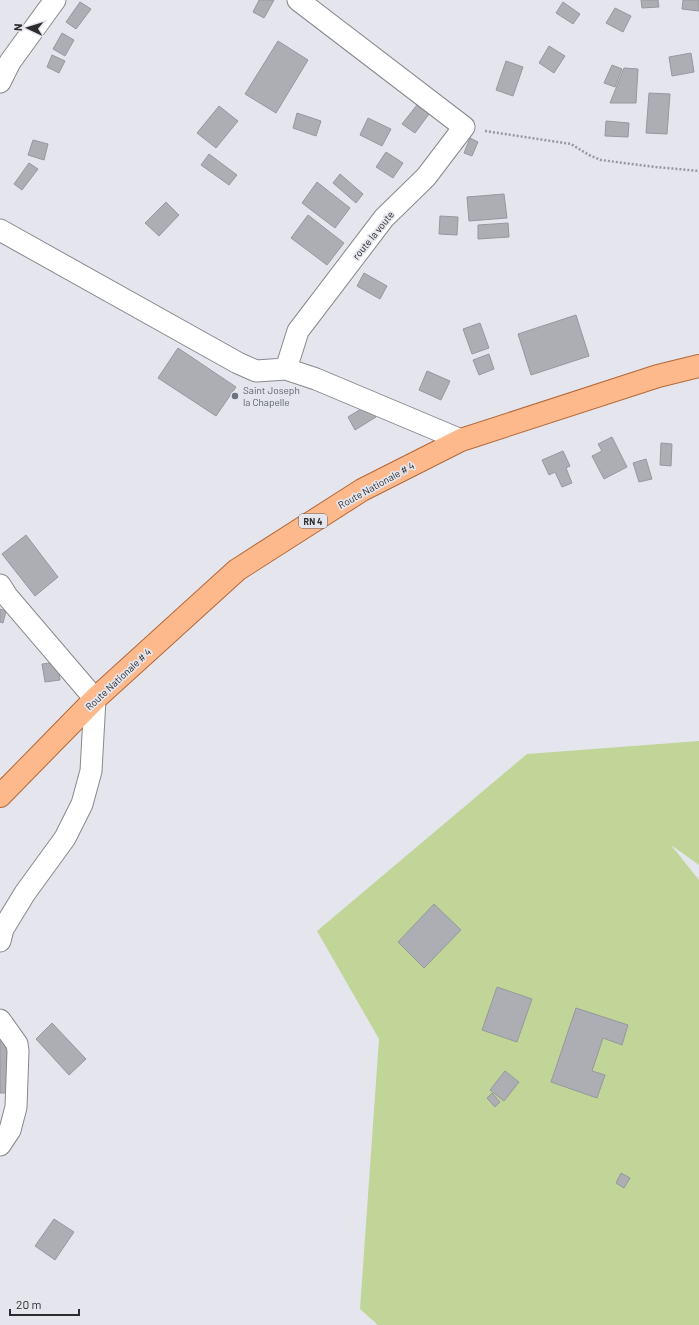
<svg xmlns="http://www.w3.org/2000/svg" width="699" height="1325" font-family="Barlow,sans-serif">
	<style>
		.green { fill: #c1d599 }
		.building { fill: #adaeb4; stroke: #96989e }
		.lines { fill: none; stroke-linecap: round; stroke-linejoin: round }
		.street-casing { stroke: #87898e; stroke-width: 23 }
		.primary-casing { stroke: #b36838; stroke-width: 24 }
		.path { stroke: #97989d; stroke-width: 2.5; stroke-dasharray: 2 2; stroke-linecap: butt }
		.street { stroke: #fff; stroke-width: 21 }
		.primary { stroke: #fdb88b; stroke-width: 22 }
		.worship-dot { fill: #6b7280; stroke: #e5e6ed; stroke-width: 1.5 }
		.labels { text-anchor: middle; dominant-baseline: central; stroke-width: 3.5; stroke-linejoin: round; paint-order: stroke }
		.shield { fill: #e5e6ed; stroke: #646467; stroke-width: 1 }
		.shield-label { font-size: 9px; font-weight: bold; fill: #2c2c2e }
		.street-label { font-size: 10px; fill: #2c2c2e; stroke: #e5e6ed }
		.worship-label { font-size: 10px; fill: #5b616d; stroke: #e5e6ed; text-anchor: start }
	</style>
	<rect width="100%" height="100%" fill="#e5e6ed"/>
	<path class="green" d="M699 741V865L671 845 699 880V1325H378L360 1309 379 1039 317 931 527 754Z"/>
	<path class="building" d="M259 0H274L264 18 253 12Z
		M641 0H658L659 7 642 8Z
		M683 0H699V11L682 9Z
		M80 2 91 9 76 29 66 22Z
		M563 2 580 14 573 24 556 13Z
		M615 8 631 16 623 32 606 23Z
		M62 33 74 40 65 56 53 49Z
		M278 41 308 60 276 113 245 94Z
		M549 46 565 56 554 73 539 63Z
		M691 53 694 72 672 76 669 57Z
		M52 55 65 61 59 73 47 67Z
		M506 61 523 67 513 96 496 90Z
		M612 65 622 69 615 87 604 83Z
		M624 68 638 69 636 103H610Z
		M649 93 670 94 667 134 646 133Z
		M417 105 429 114 415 133 402 124Z
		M219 106 238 121 216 148 197 133Z
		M297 113 321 121 316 136 293 128Z
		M368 118 391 129 382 146 360 135Z
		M606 121 629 123 628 137 605 136Z
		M470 138 478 142 472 156 464 153Z
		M33 140 48 144 44 160 28 155Z
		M386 152 403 163 393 178 376 167Z
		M209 154 237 175 229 185 201 165Z
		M29 163 38 169 22 190 14 184Z
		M340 174 363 194 356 203 333 183Z
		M317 182 350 208 335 228 302 203Z
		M504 194 507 218 469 221 467 197Z
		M166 202 179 215 159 236 145 223Z
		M308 215 344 243 327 265 291 238Z
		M440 216 458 217 457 235 439 234Z
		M508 223 509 237 478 239V225Z
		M364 273 387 286 380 299 357 286Z
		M576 315 589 356 531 375 518 334Z
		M480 323 489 348 472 354 463 329Z
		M178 348 236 387 216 416 158 378Z
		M489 354 494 369 479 375 473 360Z
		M427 371 450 381 441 400 419 390Z
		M369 404 376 417 355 430 348 417Z
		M612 437 627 467 604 479 592 456 602 451 598 444Z
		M661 443 672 444 671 466 660 465Z
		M563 451 570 466 566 468 572 483 562 487 555 472 549 475 542 460Z
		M646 459 652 479 639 482 633 463Z
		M26 535 58 577 35 596 2 554Z
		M0 609 6 611 3 623 0 622Z
		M58 662 60 680 45 682 42 664Z
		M434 904 461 930 424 968 398 942Z
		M497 987 532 999 517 1042 482 1030Z
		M576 1008 628 1025 622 1045 603 1038 592 1071 605 1075 597 1098 551 1082Z
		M52 1023 86 1059 69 1075 36 1039Z
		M0 1041 12 1042 10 1093H0Z
		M505 1071 519 1082 504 1101 490 1090Z
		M492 1093 500 1102 495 1107 487 1098Z
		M621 1173 630 1178 624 1188 616 1183Z
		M54 1219 74 1232 55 1260 35 1246Z"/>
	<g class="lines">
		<defs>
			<path id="street" d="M298 0 464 127 426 177 384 218 298 331 286 369 316 379 461 440
				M0 82 10 62 55 0
				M0 230 238 363 256 371 286 369
				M0 585 7 596 95 699 91 771 82 804 65 838 25 893 3 929 0 941
				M0 1020 17 1044 18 1051 16 1107 10 1130 0 1145"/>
			<path id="primary" d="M0 796 95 699 237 570 362 490 461 440 658 376 699 366"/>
		</defs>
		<use href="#street" class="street-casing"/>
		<use href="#primary" class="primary-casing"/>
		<path class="path" d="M485 131 571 144 589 155 601 160 656 167 699 171"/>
		<use href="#street" class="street"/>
		<use href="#primary" class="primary"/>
	</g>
	<circle class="worship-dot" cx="235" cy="396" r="4"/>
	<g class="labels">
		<rect class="shield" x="299" y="514" width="28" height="14" rx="3"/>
		<g class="shield-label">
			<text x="313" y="521">RN 4</text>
		</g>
		<g class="street-label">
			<text transform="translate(373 235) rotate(-51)">route la voute</text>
			<text transform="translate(376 485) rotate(-29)">Route Nationale # 4</text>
			<text transform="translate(118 679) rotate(-43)">Route Nationale # 4</text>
		</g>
		<g class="worship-label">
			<text x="243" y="390">Saint Joseph<tspan x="243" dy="12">la Chapelle</tspan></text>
		</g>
	</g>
	<g transform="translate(28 28) rotate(274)" stroke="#e5e6ed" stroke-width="3" paint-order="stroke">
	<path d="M0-3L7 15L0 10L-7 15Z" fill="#2c2c2e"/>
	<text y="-6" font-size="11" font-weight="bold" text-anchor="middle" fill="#2c2c2e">N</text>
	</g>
	<path d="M10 1309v6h69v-6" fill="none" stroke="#2c2c2e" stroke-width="2"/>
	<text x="16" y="1309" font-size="12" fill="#2c2c2e" stroke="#e5e6ed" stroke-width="3" paint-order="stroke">20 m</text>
</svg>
